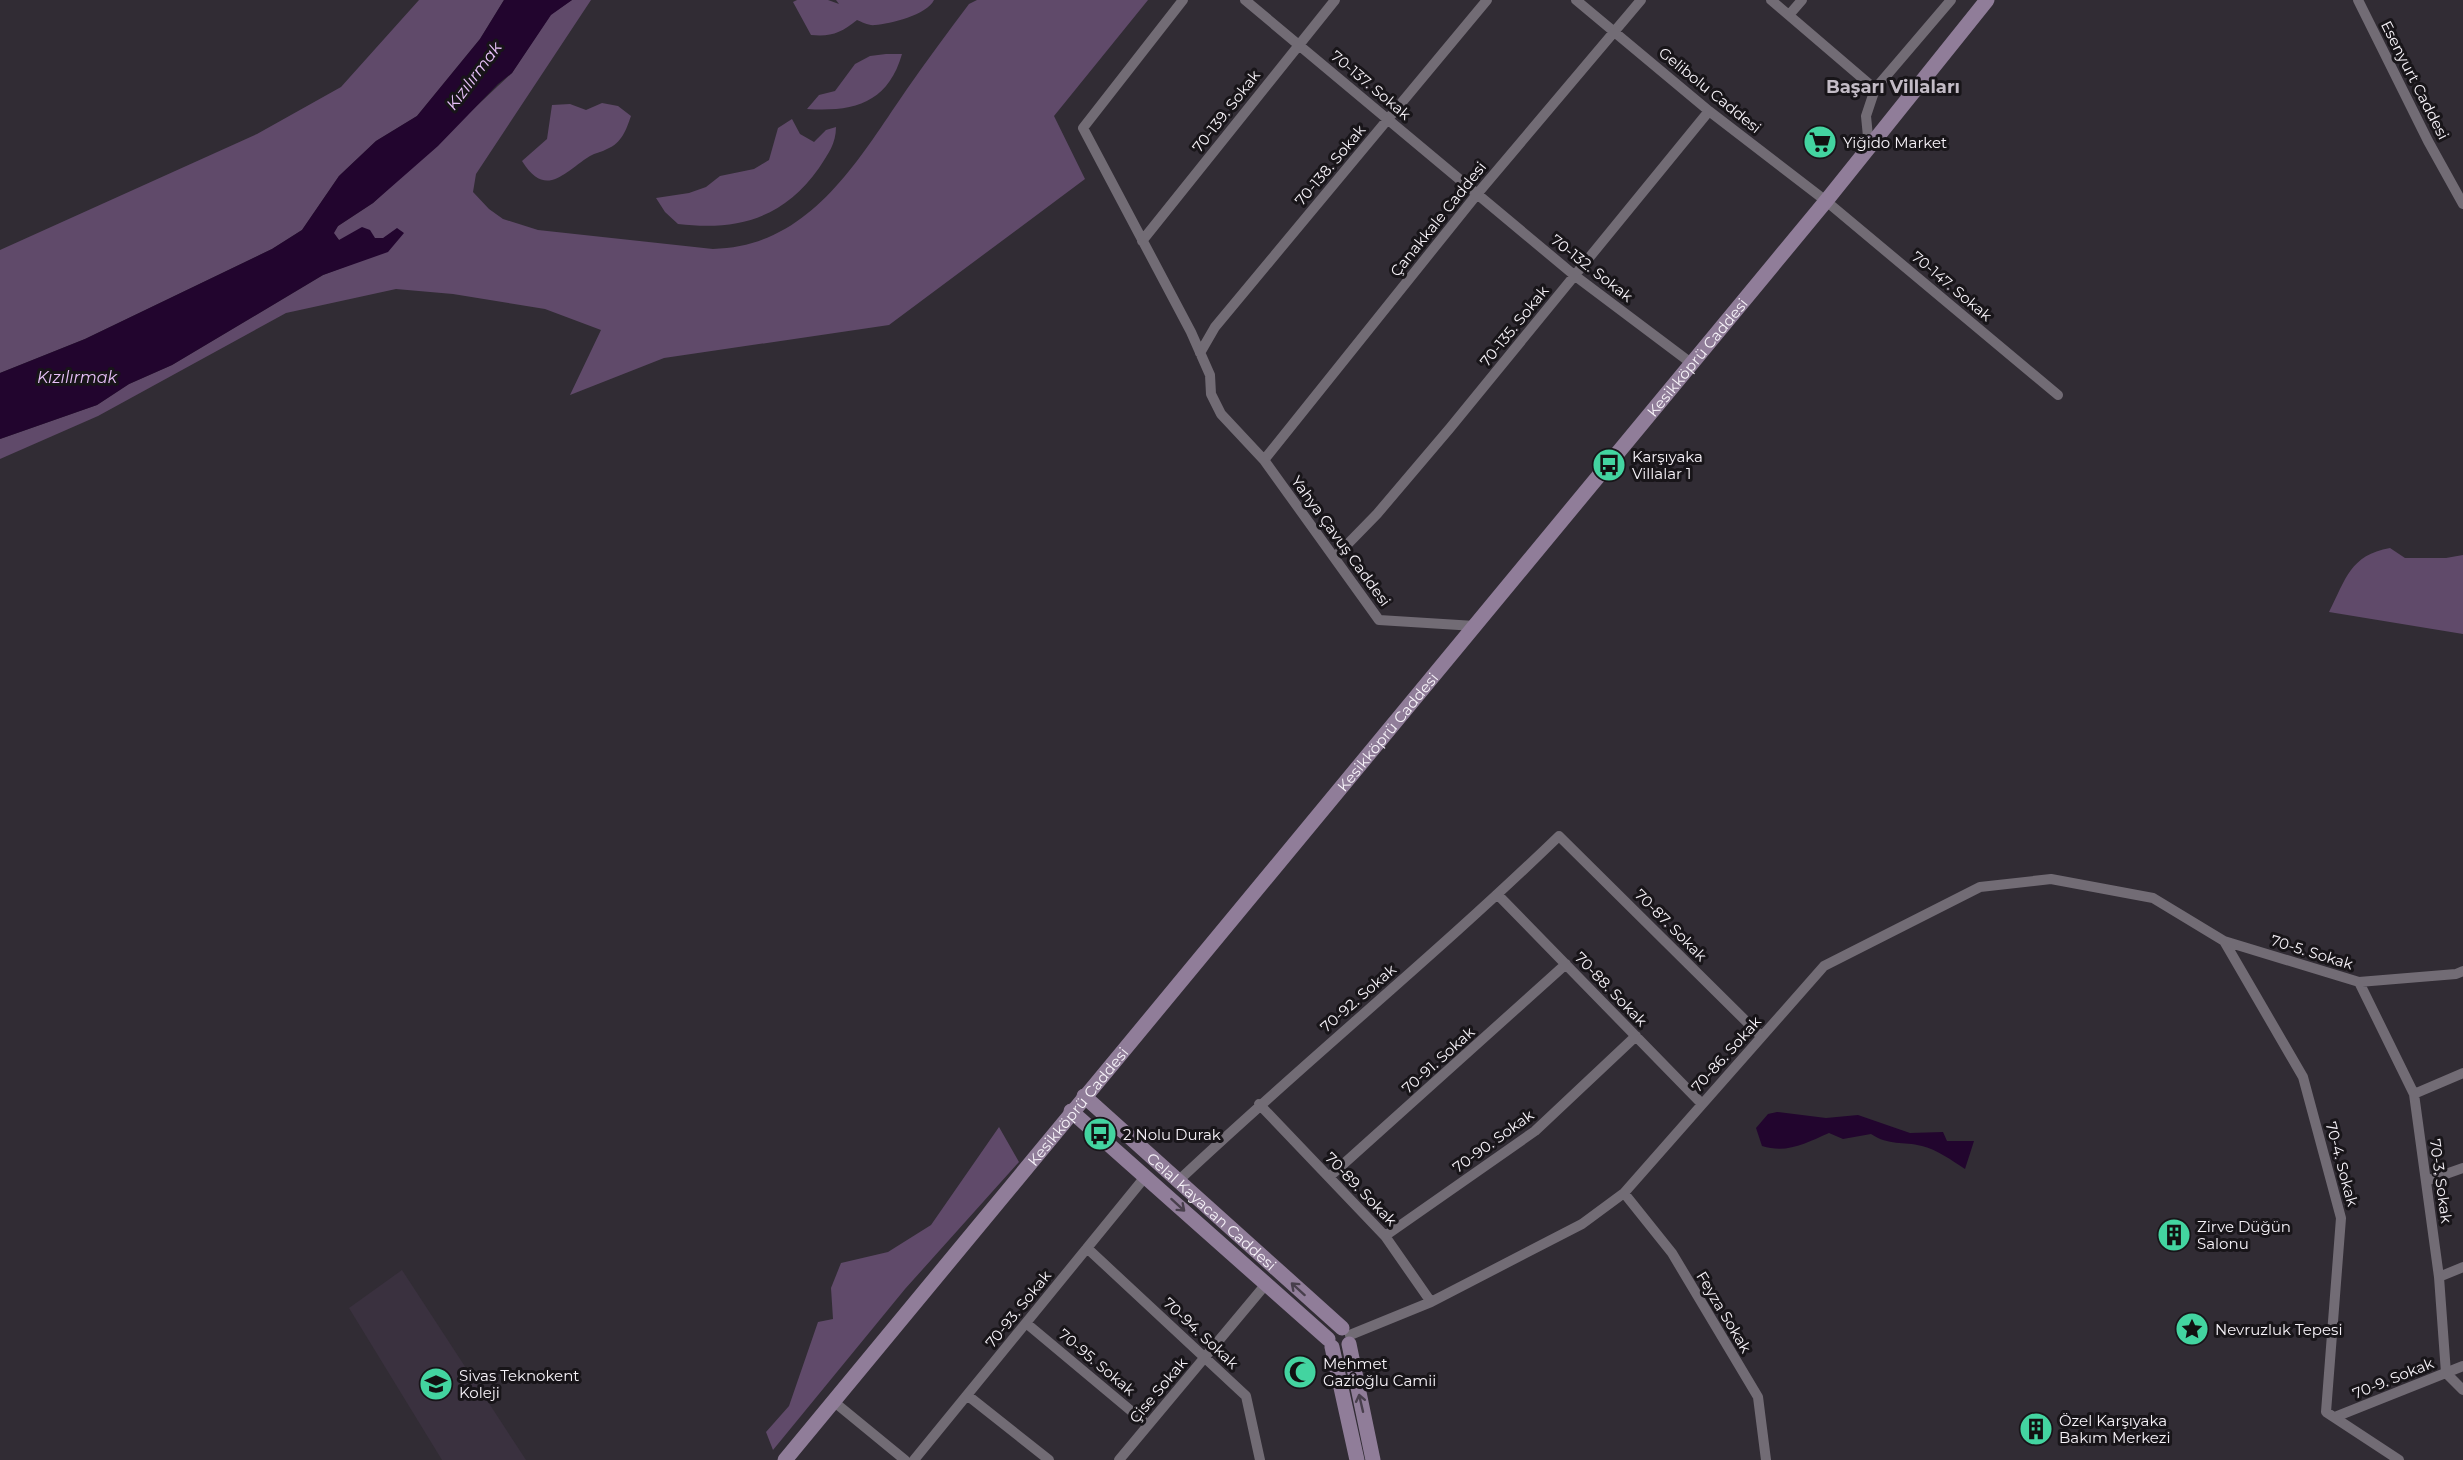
<svg xmlns="http://www.w3.org/2000/svg" width="2463" height="1460" font-family="Montserrat,sans-serif">
	<style>
		.built { fill: #3a313f }
		.green { fill: #604a6a }
		.water { fill: #22052e }
		.lines { fill: none; stroke-linecap: round; stroke-linejoin: round }
		.street { stroke: #726c75; stroke-width: 10 }
		.secondary { stroke: #907d99; stroke-width: 15 }
		.oneway { stroke: #483f4c }
		.labels { text-anchor: middle; dominant-baseline: central; stroke-width: 6; stroke-linejoin: round; paint-order: stroke }
		.street-label { font-size: 15px; fill: #f7f3f9; stroke: #181519 }
		.poi-label { font-size: 15px; fill: #f7f3f9; stroke: #181519; text-anchor: start }
		.water-label { font-size: 16px; font-style: italic; fill: #e9c2fb; stroke: #181519 }
		.quarter-label { font-size: 18px; font-weight: bold; fill: #c3bcc6; stroke: #181519 }
	</style>
	<rect width="100%" height="100%" fill="#312c34"/>
	<path class="built" d="M402 1270 526 1460H442L349 1308Z"/>
	<path class="green" d="M419 0H504L480 39 417 116 376 141 339 176 302 230 272 249 85 339 0 373V250L257 134 341 87Z
		M572 0H591L476 174 473 192 489 209 503 219 538 230 713 249C810 247 858 160 907 89 927 60 948 32 969 4L977 0H1148L1054 116 1085 179 889 325 664 358 570 395 601 330 545 309 453 294 396 289 286 313 98 416 0 459V439L97 405 129 384 172 365 323 275 352 264 384 238 339 240 333 233 338 226 373 203 512 73 551 14Z
		M797 0H828L839 4 836 0H934C927 15 890 24 875 25 869 26 862 22 857 20 841 33 831 37 811 35L793 2Z
		M886 54H902C888 103 854 112 807 109L819 95 835 91 855 64 870 56Z
		M602 103 618 106 631 116C626 130 622 143 607 149 602 152 595 153 590 156 563 173 546 199 522 161L547 139 552 105 570 104 586 110Z
		M792 119 800 134 814 142 826 130 836 127C836 144 828 154 819 168 783 219 737 231 678 224L665 212 656 198 689 193 706 187 720 176 754 169 769 160 778 128Z
		M2390 548 2405 558H2446L2463 555V634L2329 612C2346 579 2350 555 2390 548Z
		M999 1127 1019 1162 905 1289 773 1450 766 1432 789 1406 818 1322 833 1319 831 1288 841 1263 888 1252 931 1225Z"/>
	<path class="water" d="M504 0H572L551 15 512 73 498 84 438 146 373 203 338 226 334 233 339 240 362 227 370 230 375 238H383L397 228 404 233 388 252 323 275 172 365 129 384 97 405 0 439V373L85 339 272 249 302 230 339 176 376 141 417 116 480 39Z
		M1777 1112 1826 1118 1858 1115 1910 1133 1943 1132 1947 1141H1974L1965 1169C1951 1160 1938 1150 1922 1146 1903 1141 1889 1146 1871 1134L1843 1139 1829 1133C1806 1143 1787 1154 1762 1146L1756 1128 1768 1114Z"/>
	<g class="lines">
		<path class="street" d="M1183 0 1083 128 1191 332 1210 375 1211 394 1221 414 1264 460 1379 620 1475 626
			M1245 0 1574 275 1691 363
			M1576 0 1709 111 1826 201 2058 395
			M1771 0 1875 89 1866 116 1869 147
			M2358 0 2428 141 2463 204
			M1789 15 1802 0
			M1875 89 1951 0
			M1142 241 1335 0
			M1200 353 1215 327 1487 0
			M1264 460 1478 193 1641 0
			M1336 556 1377 514 1450 428 1709 111
			M1498 895 1701 1103
			M2224 941 2359 982 2456 974 2463 971
			M2359 982 2414 1094 2439 1277 2446 1373 2463 1390
			M2414 1094 2463 1073
			M1259 1104 1385 1236 1431 1302
			M1329 1177 1566 964
			M2426 1181 2463 1168
			M1177 1182C1302 1064 1435 956 1559 836L1761 1036
			M1624 1193 1672 1253 1758 1397 1766 1460
			M1385 1236 1535 1131 1636 1036
			M1087 1248 1246 1396 1260 1460
			M2439 1277 2463 1267
			M1026 1323 1148 1425
			M1350 1335 1431 1302 1582 1224 1624 1193 1824 966 1980 887 2051 879 2153 898 2224 941 2303 1077 2341 1218 2326 1412 2399 1460
			M967 1395 1049 1460
			M833 1401 905 1460
			M2335 1417 2463 1366
			M914 1460 1145 1177
			M1119 1460 1266 1284"/>
		<g class="secondary">
			<path id="s1" d="M1084 1096 1342 1328"/>
			<path d="M1071 1111 1328 1339"/>
			<path d="M1349 1344 1373 1460"/>
			<path d="M1332 1347 1357 1460"/>
			<path id="s2" d="M785 1460 1826 201 1987 0"/>
		</g>
	</g>
	<defs><path id="oneway-shaft" d="M-6 0H5M1.5-3L5.5 0L1.5 3" fill="none" stroke-width="1.6" stroke-linecap="round" stroke-linejoin="round" transform="scale(1.5)"/></defs>
	<g class="oneway">
		<use href="#oneway-shaft" transform="translate(1178 1205) rotate(42)"/>
		<use href="#oneway-shaft" transform="translate(1298 1289) rotate(-138)"/>
		<use href="#oneway-shaft" transform="translate(1361 1403) rotate(-103)"/>
	</g>
	<defs>
		<symbol id="supermarket-disc" viewBox="-11 -11 22 22"><circle r="9.5" fill="#43d4a0" stroke="#181519"/><path d="M-6-5.5h2.5l.6 2H6L4.5 2H-2.5L-4.4-4H-6ZM-1.5 3.2a1.3 1.3 0 1 0 .1 0ZM3 3.2a1.3 1.3 0 1 0 .1 0Z" fill="#111"/></symbol>
		<symbol id="bus-disc" viewBox="-11 -11 22 22"><circle r="9.5" fill="#43d4a0" stroke="#181519"/><path d="M-5-6H5V4H4V6H2V4H-2V6H-4V4H-5ZM-3.5-4V0h7V-4ZM-3.5 1.2v1.5H-2V1.2ZM2 1.2v1.5H3.5V1.2Z" fill="#111"/></symbol>
		<symbol id="building-disc" viewBox="-11 -11 22 22"><circle r="9.5" fill="#43d4a0" stroke="#181519"/><path d="M-4-6H4V6H1V3H-1V6H-4ZM-2.5-4.3h1.7v1.8h-1.7ZM.8-4.3h1.7v1.8H.8ZM-2.5-1h1.7V.8h-1.7ZM.8-1h1.7V.8H.8Z" fill="#111"/></symbol>
		<symbol id="sight-disc" viewBox="-11 -11 22 22"><circle r="9.5" fill="#43d4a0" stroke="#181519"/><path d="M0-6L1.8-2.2L6-1.7L2.9 1.2L3.7 5.4L0 3.3L-3.7 5.4L-2.9 1.2L-6-1.7L-1.8-2.2Z" fill="#111"/></symbol>
		<symbol id="mosque-disc" viewBox="-11 -11 22 22"><circle r="9.5" fill="#43d4a0" stroke="#181519"/><path d="M3.5-4.9A6 6 0 1 0 3.5 4.9A5 5 0 1 1 3.5-4.9Z" fill="#111"/></symbol>
		<symbol id="school-disc" viewBox="-11 -11 22 22"><circle r="9.5" fill="#43d4a0" stroke="#181519"/><path d="M0-5L7-2L0 1L-7-2ZM-4 1L0 2.5L4 1V4Q0 6-4 4Z" fill="#111"/></symbol>
	</defs>
	<g fill-rule="evenodd">
		<use href="#supermarket-disc" x="1801" y="123" width="38" height="38"/>
		<use href="#bus-disc" x="1590" y="446" width="38" height="38"/>
		<use href="#bus-disc" x="1081" y="1115" width="38" height="38"/>
		<use href="#building-disc" x="2155" y="1216" width="38" height="38"/>
		<use href="#sight-disc" x="2173" y="1310" width="38" height="38"/>
		<use href="#mosque-disc" x="1281" y="1353" width="38" height="38"/>
		<use href="#school-disc" x="417" y="1365" width="38" height="38"/>
		<use href="#building-disc" x="2017" y="1410" width="38" height="38"/>
	</g>
	<g class="labels">
		<g class="street-label">
			<text transform="translate(2415 80) rotate(63)">Esenyurt Caddesi</text>
			<text transform="translate(1371 85) rotate(40)">70-137. Sokak</text>
			<text transform="translate(1710 90) rotate(39)">Gelibolu Caddesi</text>
			<text transform="translate(1226 111) rotate(-52)">70-139. Sokak</text>
			<text transform="translate(1330 165) rotate(-50)">70-138. Sokak</text>
			<text transform="translate(1438 219) rotate(-51)">Çanakkale Caddesi</text>
			<text transform="translate(1592 268) rotate(38)">70-132. Sokak</text>
			<text transform="translate(1952 286) rotate(40)">70-147. Sokak</text>
			<text transform="translate(1514 326) rotate(-51)">70-135. Sokak</text>
			<text stroke="none"><textPath href="#s2" startOffset="1431">Kesikköprü Caddesi</textPath></text>
			<text transform="translate(1341 541) rotate(54)">Yahya Çavuş Caddesi</text>
			<text stroke="none"><textPath href="#s2" startOffset="945">Kesikköprü Caddesi</textPath></text>
			<text transform="translate(1671 925) rotate(45)">70-87. Sokak</text>
			<text transform="translate(2312 952) rotate(17)">70-5. Sokak</text>
			<text transform="translate(1611 989) rotate(46)">70-88. Sokak</text>
			<text transform="translate(1358 998) rotate(-41)">70-92. Sokak</text>
			<text transform="translate(1726 1054) rotate(-48)">70-86. Sokak</text>
			<text transform="translate(1438 1060) rotate(-42)">70-91. Sokak</text>
			<text stroke="none"><textPath href="#s2" startOffset="459">Kesikköprü Caddesi</textPath></text>
			<text transform="translate(1493 1141) rotate(-36)">70-90. Sokak</text>
			<text transform="translate(2342 1164) rotate(75)">70-4. Sokak</text>
			<text transform="translate(2441 1181) rotate(82)">70-3. Sokak</text>
			<text transform="translate(1361 1189) rotate(46)">70-89. Sokak</text>
			<text stroke="none"><textPath href="#s1" startOffset="172">Celal Kayacan Caddesi</textPath></text>
			<text transform="translate(1018 1309) rotate(-51)">70-93. Sokak</text>
			<text transform="translate(1724 1312) rotate(59)">Feyza Sokak</text>
			<text transform="translate(1201 1333) rotate(43)">70-94. Sokak</text>
			<text transform="translate(1097 1362) rotate(40)">70-95. Sokak</text>
			<text transform="translate(2393 1378) rotate(-22)">70-9. Sokak</text>
			<text transform="translate(1158 1390) rotate(-50)">Çise Sokak</text>
		</g>
		<g class="poi-label">
			<text x="1843" y="142">Yiğido Market</text>
			<text x="1632" y="456">Karşıyaka<tspan x="1632" dy="17">Villalar 1</tspan></text>
			<text x="1123" y="1134">2 Nolu Durak</text>
			<text x="2197" y="1226">Zirve Düğün<tspan x="2197" dy="17">Salonu</tspan></text>
			<text x="2215" y="1329">Nevruzluk Tepesi</text>
			<text x="1323" y="1363">Mehmet<tspan x="1323" dy="17">Gazioğlu Camii</tspan></text>
			<text x="459" y="1375">Sivas Teknokent<tspan x="459" dy="17">Koleji</tspan></text>
			<text x="2059" y="1420">Özel Karşıyaka<tspan x="2059" dy="17">Bakım Merkezi</tspan></text>
		</g>
		<g class="water-label">
			<text transform="translate(474 76) rotate(-53)">Kızılırmak</text>
			<text x="77" y="377">Kızılırmak</text>
		</g>
		<g class="quarter-label">
			<text x="1893" y="87">Başarı Villaları</text>
		</g>
	</g>
</svg>
